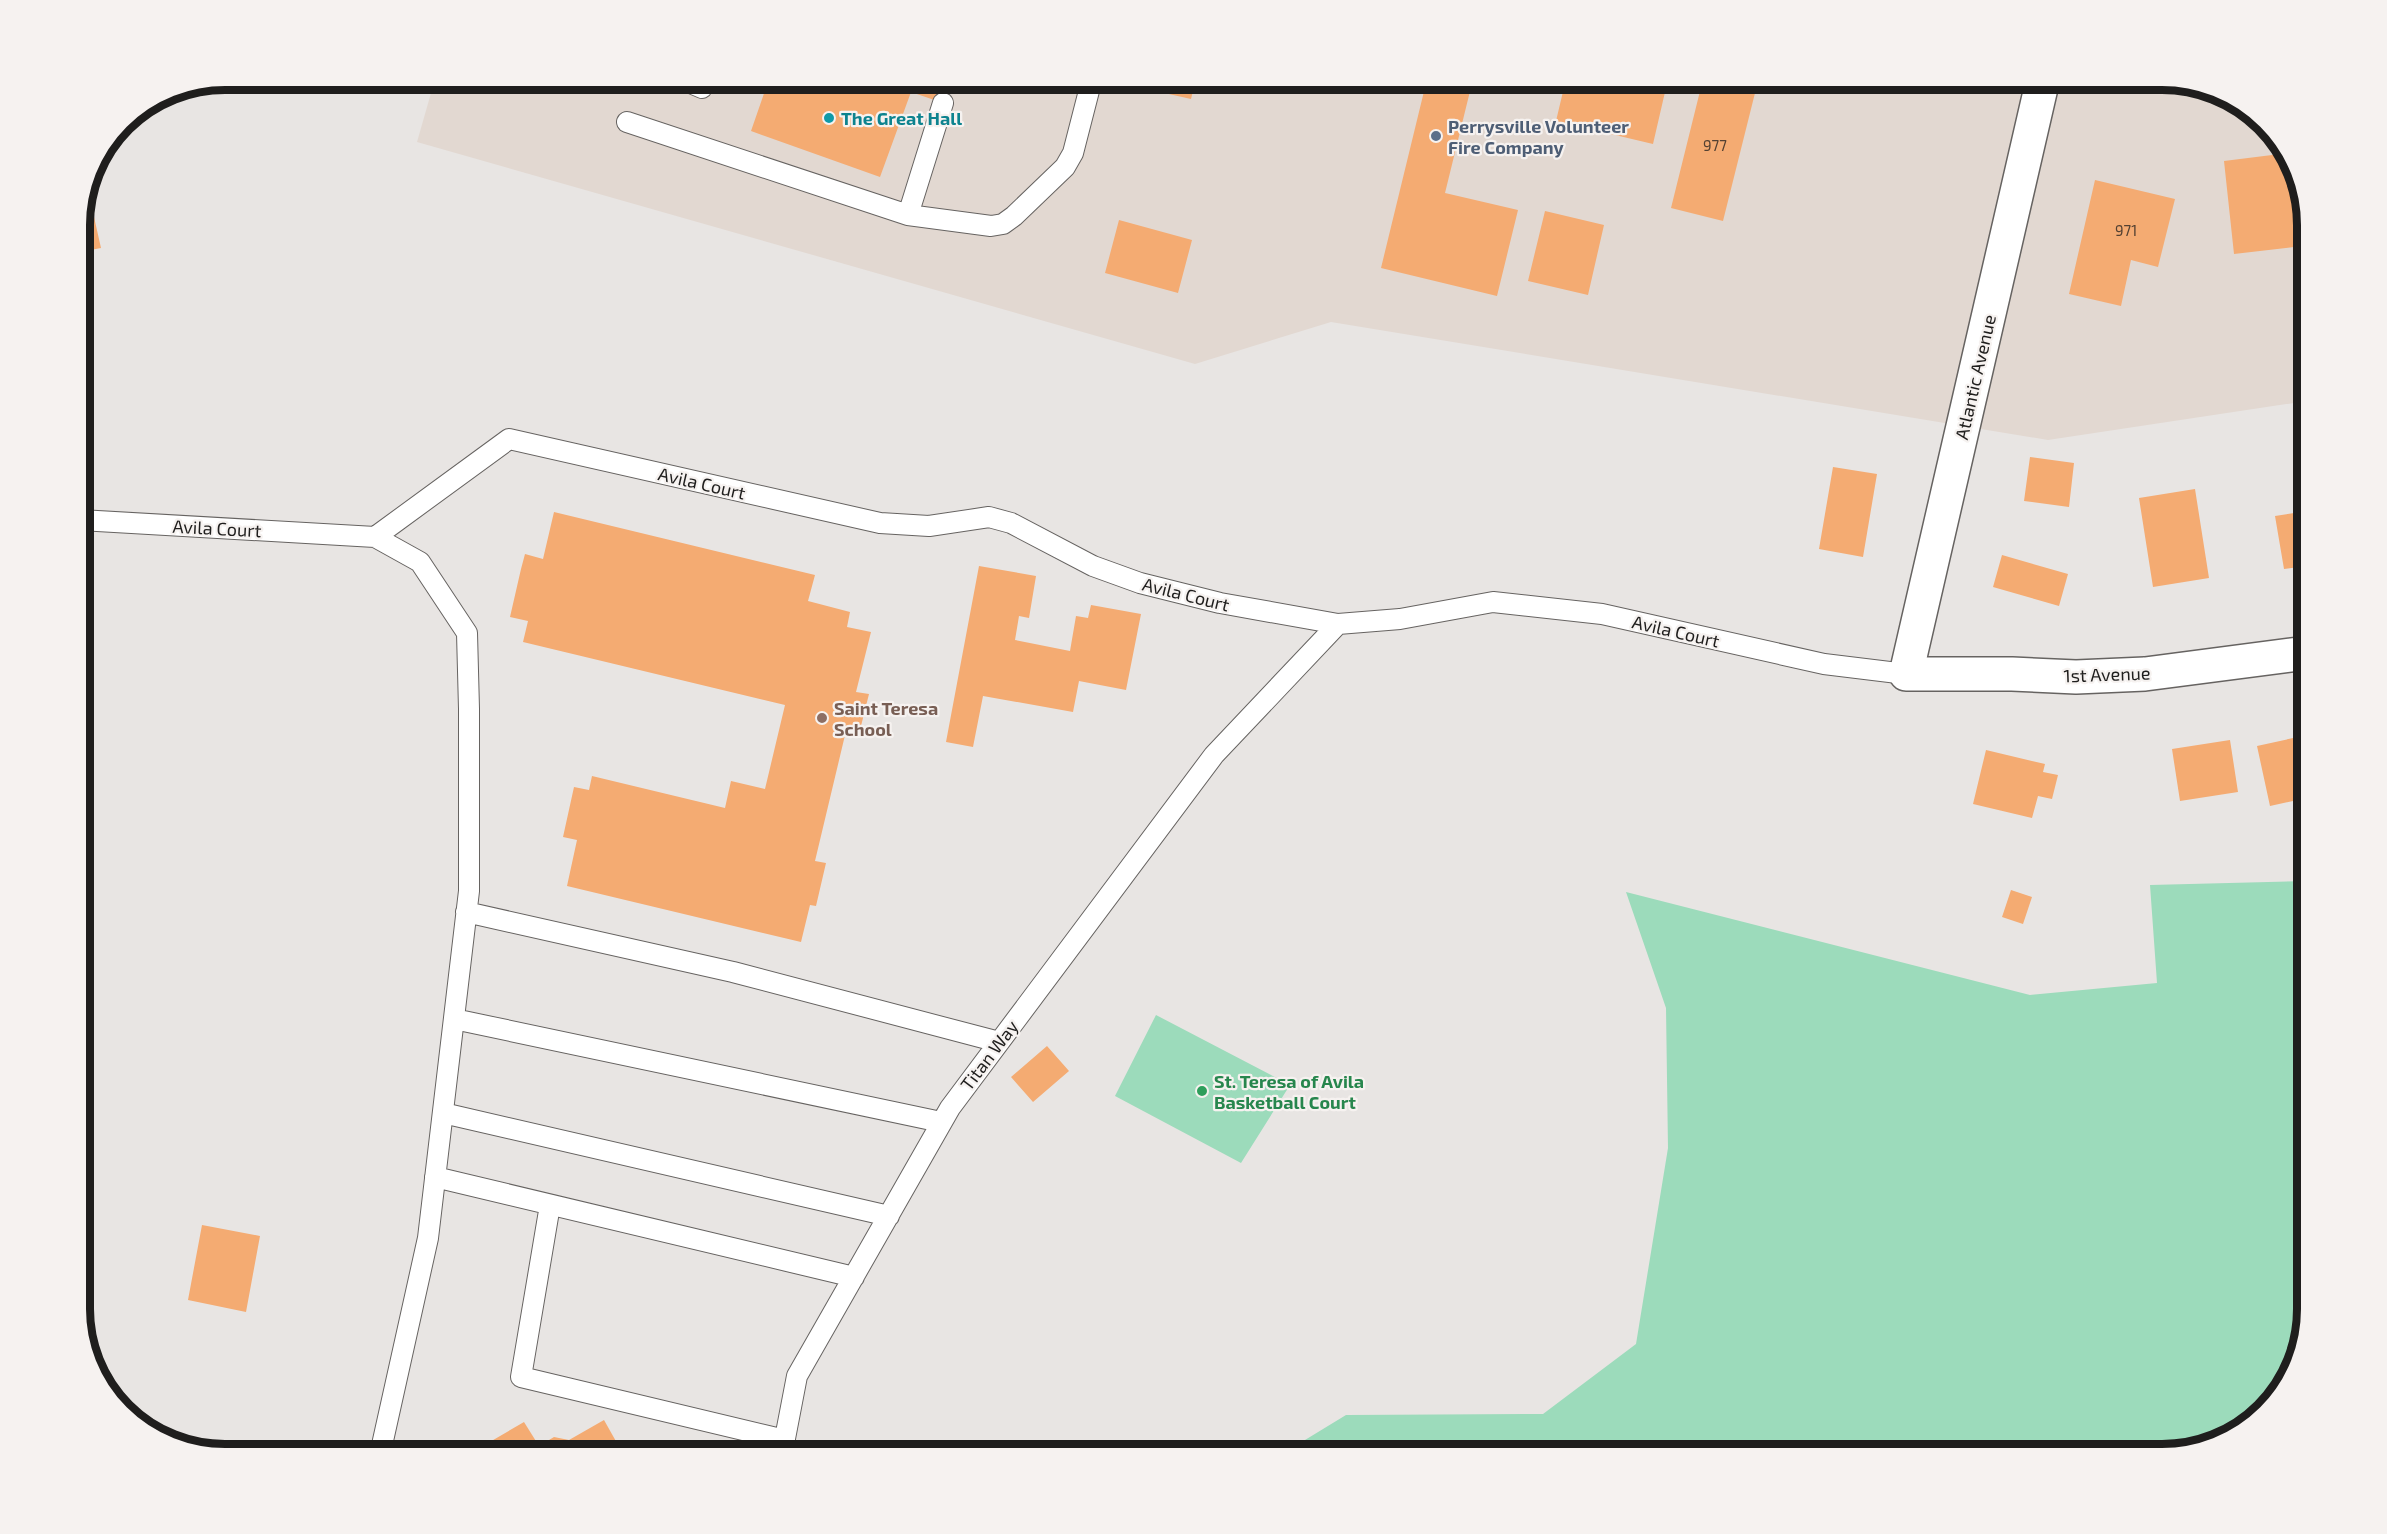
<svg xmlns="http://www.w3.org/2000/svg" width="2387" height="1534" font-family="'Exo 2',sans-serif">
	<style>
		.built { fill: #e2d8d1 }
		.green { fill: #9cdbbb }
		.building { fill: #f4ab72 }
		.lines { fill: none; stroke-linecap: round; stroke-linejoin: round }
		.service-casing { stroke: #666361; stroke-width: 22 }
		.minor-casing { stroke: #666361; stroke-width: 36 }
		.service { stroke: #fff; stroke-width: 20 }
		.minor { stroke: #fff; stroke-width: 33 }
		.culture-dot { fill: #0f9aa8; stroke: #f6f2f0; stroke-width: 2 }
		.service-dot { fill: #5c6f8a; stroke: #f6f2f0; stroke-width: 2 }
		.education-dot { fill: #8d6e63; stroke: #f6f2f0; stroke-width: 2 }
		.leisure-dot { fill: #2e9e5b; stroke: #f6f2f0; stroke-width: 2 }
		.labels { text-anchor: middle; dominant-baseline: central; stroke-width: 4.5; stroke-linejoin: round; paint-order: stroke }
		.number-label { font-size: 15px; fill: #544132 }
		.culture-label { font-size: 18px; font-weight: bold; fill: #0d838f; stroke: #f6f2f0; text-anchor: start }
		.service-label { font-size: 18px; font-weight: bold; fill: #4e5e75; stroke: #f6f2f0; text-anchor: start }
		.street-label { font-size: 18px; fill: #1f1e1d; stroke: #f6f2f0 }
		.education-label { font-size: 18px; font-weight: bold; fill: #785e54; stroke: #f6f2f0; text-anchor: start }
		.leisure-label { font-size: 18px; font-weight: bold; fill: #27864d; stroke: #f6f2f0; text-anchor: start }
		.rim { fill: none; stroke: #1f1e1d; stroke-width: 8 }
	</style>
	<rect width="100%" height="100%" fill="#e8e5e3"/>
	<path class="built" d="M435 79 2162 80 2242 104 2288 153 2307 225V401L2048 440 1331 322 1195 364 417 142Z"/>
	<path class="green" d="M2307 881V1309L2283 1389 2234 1435 2162 1454H1282L1346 1415 1543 1414 1636 1344 1668 1148 1666 1008 1626 892 2030 995 2157 983 2150 885Z
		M1156 1015 1290 1085 1241 1163 1115 1096Z"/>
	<path class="building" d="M769 79H955L946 104 911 92 880 177 751 131Z
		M1153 79H1196L1191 99 1151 90Z
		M1427 79H1473L1445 193 1518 210 1497 296 1381 268Z
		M1566 79H1668L1653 144 1556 121Z
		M1703 79 1758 81 1723 221 1671 208Z
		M2288 153 2293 172 2302 246 2234 254 2224 161Z
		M2095 180 2175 199 2158 267 2131 260 2121 306 2069 294Z
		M92 208 101 248 80 252 81 210Z
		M1545 211 1604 225 1588 295 1528 281Z
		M1119 220 1192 240 1178 293 1105 273Z
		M2030 457 2074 463 2069 507 2024 501Z
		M1833 467 1877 474 1863 557 1819 549Z
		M2195 489 2209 578 2153 587 2139 498Z
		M2307 511V566L2284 569 2275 516Z
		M554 512 815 575 808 601 850 612 847 627 871 632 856 692 869 694 859 734 846 731 815 861 826 863 816 906 810 905 801 942 567 886 577 840 563 837 574 787 589 790 592 776 725 808 731 781 765 789 785 705 523 642 528 621 510 617 521 569 525 554 543 559Z
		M2002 555 2068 574 2059 606 1993 587Z
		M979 566 1036 576 1029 618 1019 616 1015 640 1070 651 1076 616 1088 618 1091 605 1141 614 1126 690 1079 681 1073 712 983 696 973 747 946 742Z
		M2307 735V798L2270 806 2257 746Z
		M2230 740 2238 792 2180 801 2172 749Z
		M1986 750 2045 764 2043 772 2058 775 2052 799 2038 796 2032 818 1973 804Z
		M2011 890 2032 897 2023 924 2002 917Z
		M1047 1046 1069 1071 1033 1102 1011 1077Z
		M202 1225 260 1236 246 1312 188 1300Z
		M604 1420 622 1452 631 1454H469L524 1422 539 1446 554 1437 569 1440Z"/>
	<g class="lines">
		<defs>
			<path id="service" d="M681 79 702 88
				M627 122 908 215 991 226 1003 224 1014 216 1065 167 1073 153 1092 79
				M908 215 943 103
				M80 520 375 537 509 439 880 523 929 526 989 517 1011 523 1093 566 1140 583 1220 603 1338 624 1400 619 1493 602 1602 614 1824 664 1906 674
				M375 537 420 562 467 633 469 709V891L428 1238 380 1454
				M466 912 733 972 999 1042
				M454 1019 941 1122
				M443 1113 889 1216
				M435 1177 854 1277
				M550 1205 521 1377 785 1440
				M782 1454 797 1376 950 1108 1214 755 1338 624"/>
			<path id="minor" d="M2043 79 1906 674H2012L2076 677 2145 674 2307 653"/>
		</defs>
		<use href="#service" class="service-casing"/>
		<use href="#minor" class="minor-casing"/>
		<use href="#service" class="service"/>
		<use href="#minor" class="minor"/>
	</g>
	<circle class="culture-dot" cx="829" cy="118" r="6"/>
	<circle class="service-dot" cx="1436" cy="136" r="6"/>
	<circle class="education-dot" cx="822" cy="718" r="6"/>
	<circle class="leisure-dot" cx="1202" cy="1091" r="6"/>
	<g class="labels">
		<g class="number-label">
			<text x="1715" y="145">977</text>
			<text x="2126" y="230">971</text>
		</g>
		<g class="culture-label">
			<text x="841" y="118">The Great Hall</text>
		</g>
		<g class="service-label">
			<text x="1448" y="126">Perrysville Volunteer<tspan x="1448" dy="21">Fire Company</tspan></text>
		</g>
		<g class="street-label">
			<text transform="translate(1975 377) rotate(-77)">Atlantic Avenue</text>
			<text transform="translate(702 483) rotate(13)">Avila Court</text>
			<text transform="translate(217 528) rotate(3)">Avila Court</text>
			<text transform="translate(1186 594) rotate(14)">Avila Court</text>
			<text transform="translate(1676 631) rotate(13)">Avila Court</text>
			<text transform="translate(2107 674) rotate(-2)">1st Avenue</text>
			<text transform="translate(989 1055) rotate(-53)">Titan Way</text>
		</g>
		<g class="education-label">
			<text x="834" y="708">Saint Teresa<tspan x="834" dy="21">School</tspan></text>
		</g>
		<g class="leisure-label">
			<text x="1214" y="1081">St. Teresa of Avila<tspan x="1214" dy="21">Basketball Court</tspan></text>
		</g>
	</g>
	<path d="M0 0H2387V1534H0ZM225 90H2162A135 135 0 0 1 2297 225V1309A135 135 0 0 1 2162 1444H225A135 135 0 0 1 90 1309V225A135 135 0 0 1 225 90Z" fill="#f6f2f0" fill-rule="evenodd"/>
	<path class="rim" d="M225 90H2162A135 135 0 0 1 2297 225V1309A135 135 0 0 1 2162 1444H225A135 135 0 0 1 90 1309V225A135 135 0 0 1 225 90Z"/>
</svg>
